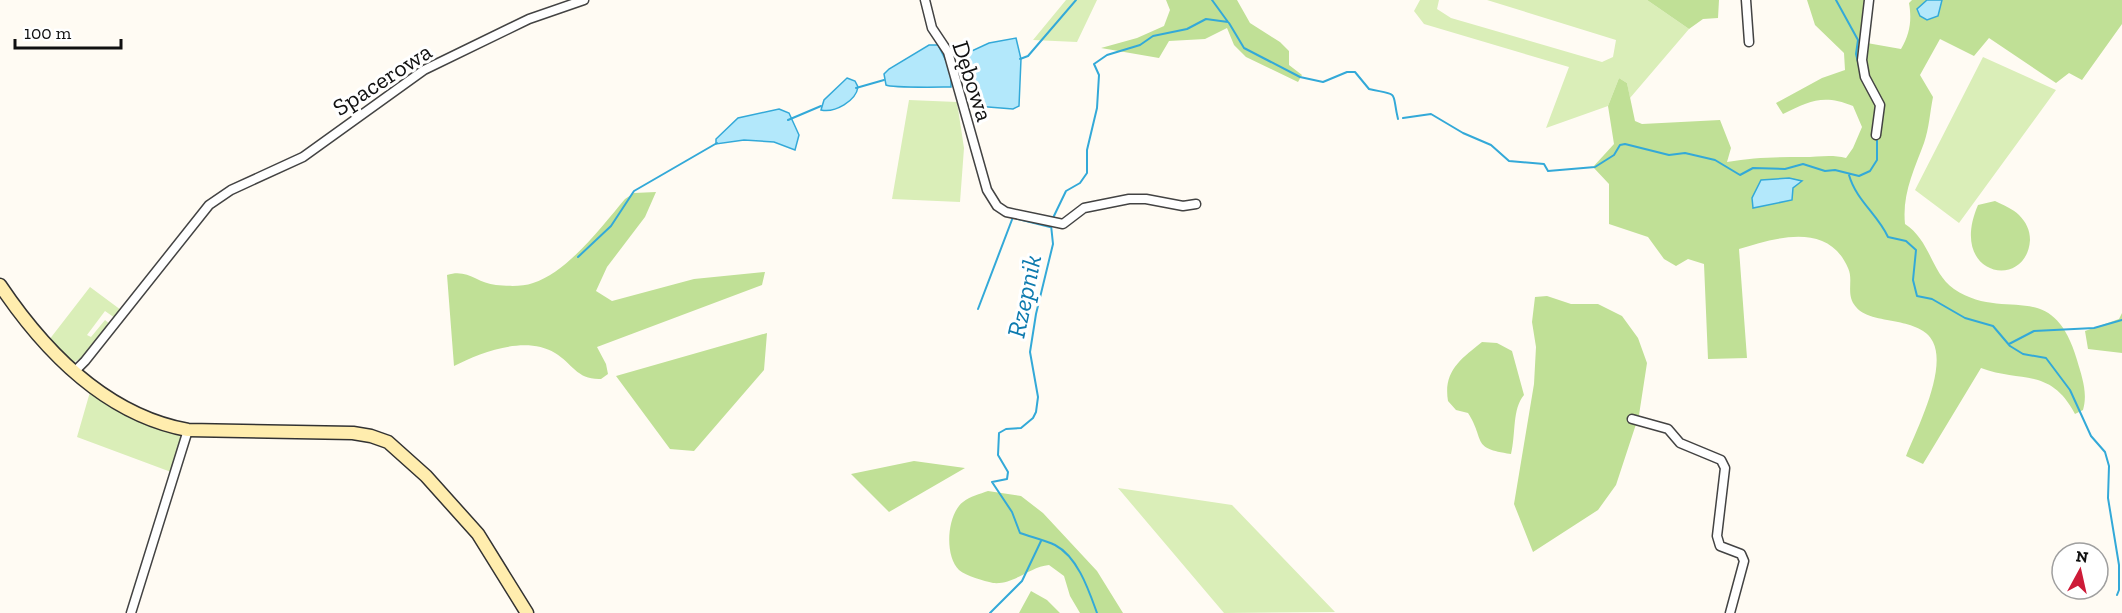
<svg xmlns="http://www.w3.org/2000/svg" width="2122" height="613" font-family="'Zilla Slab',serif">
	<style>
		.green { fill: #daeeb8 }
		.forest { fill: #c0e096 }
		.water { fill: #b3e8fb; stroke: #33a9d8; stroke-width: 1.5 }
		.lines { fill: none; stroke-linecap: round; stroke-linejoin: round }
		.stream { stroke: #33a9d8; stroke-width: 2 }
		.street-casing { stroke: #434343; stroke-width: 11 }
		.secondary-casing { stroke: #323232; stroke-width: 15 }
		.street { stroke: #fff; stroke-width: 8 }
		.secondary { stroke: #ffedae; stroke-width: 12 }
		.labels { text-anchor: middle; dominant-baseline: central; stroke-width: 6; stroke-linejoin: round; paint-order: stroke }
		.street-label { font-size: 24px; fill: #101010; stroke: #fff }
		.water-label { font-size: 26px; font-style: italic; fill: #0d7aae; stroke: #fff }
	</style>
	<rect width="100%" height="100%" fill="#fffbf3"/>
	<path class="green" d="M1066 0H1097L1077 42 1033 40Z
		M1420 0H1439L1437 9 1451 18 1602 62 1613 57 1616 40 1487 0H1647L1689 29 1630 98 1627 83 1619 78 1608 106 1546 128 1569 67 1424 24 1414 11Z
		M1983 57 2056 90 1959 223 1915 190Z
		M909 100 957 102 964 148 960 202 892 199Z
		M90 287 121 310 115 318 105 311 87 335 91 337 105 320 111 325 88 353 73 363 49 340Z
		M90 392 148 423 178 434 183 439 171 472 77 437Z
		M1118 488 1232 505 1335 612 1224 613Z"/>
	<path class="forest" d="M1166 0H1237L1250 23 1280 42 1289 51V65L1302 75 1298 82 1246 57 1234 45 1227 28 1205 39 1169 41 1159 58 1101 48 1137 38 1164 26 1170 10Z
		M1647 0H1719L1718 18 1703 19 1689 29Z
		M1807 0H1865L1860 63 1862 76 1878 105 1876 136C1888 108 1875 101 1868 77 1864 65 1865 55 1867 43L1901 49C1910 34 1912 20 1909 3L1912 0H2122V24L2082 80 2069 73 2056 83 1989 38 1974 56 1940 39 1920 75 1933 97C1930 112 1929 129 1924 143 1914 170 1902 194 1905 224 1931 241 1931 273 1954 289 2006 324 2052 275 2077 360 2082 377 2088 393 2083 410L2075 414C2050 367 2021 383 1981 368L1923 464 1906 456C1917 429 1947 370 1933 342 1927 329 1911 325 1898 322 1885 319 1865 318 1856 307 1845 295 1854 280 1848 268 1828 221 1775 238 1739 249L1747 358 1708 359 1704 264 1688 259 1676 266 1664 259 1648 237 1609 224V184L1593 167 1614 144 1608 106 1619 78 1627 83 1635 121 1642 124 1720 120 1731 148 1727 162C1754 157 1777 157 1803 157 1819 157 1831 154 1846 158L1853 148 1862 127 1853 106C1823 94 1810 101 1783 114L1776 103 1822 78 1845 70 1844 53 1815 25Z
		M656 192 645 217 607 267 596 291 612 301 694 279 765 272 762 285 597 347 606 364 608 374 601 379C577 380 573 364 555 353 526 335 481 352 454 366L447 275C467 268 477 283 496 285 507 286 522 287 533 283 568 272 602 226 625 199L634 193Z
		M1995 201C2003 205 2013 209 2019 215 2026 222 2030 230 2030 240 2027 291 1947 277 1978 205Z
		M1547 296 1571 304H1598L1622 316 1638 338 1647 363 1639 415 1616 485 1598 510 1533 552 1514 504 1534 384 1536 347 1532 322 1535 297Z
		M2122 313V353L2088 349 2085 331 2119 319Z
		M767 333 764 370 694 451 670 449 616 376Z
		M1482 342 1497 343 1512 351 1524 395C1512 409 1516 434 1511 454 1470 448 1486 441 1468 413L1456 410 1448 401C1443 371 1461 359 1482 342Z
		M914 461 965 468 889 512 851 474Z
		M988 491 1021 496 1043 513 1097 571 1123 613H1080L1070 596 1064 576 1049 565C1029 567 1014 585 993 583 984 581 966 576 959 570 944 556 947 514 963 502 970 496 980 494 988 491Z
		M1031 591 1047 600 1060 613H1019Z"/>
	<path class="water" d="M1927 0H1942L1938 16 1927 20 1920 16 1917 9Z
		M1016 38 1021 59 1019 106 1013 109 976 106C969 92 959 71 963 55L989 43Z
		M929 45H938L951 71V87C940 87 891 88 886 85L884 74 889 69Z
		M847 78 855 81 858 87C856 101 835 113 821 110L824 100Z
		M779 109 789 113 799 135 795 150 774 142 744 140 716 144V139L738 118Z
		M1789 178 1802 181 1793 188 1792 200 1753 208 1752 198 1761 180Z"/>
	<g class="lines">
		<path class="stream" d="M1836 0 1858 40 1856 54 1861 74
			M1229 23 1244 48 1300 77 1323 82 1347 72H1355L1369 89C1401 96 1391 90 1398 119
			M1020 59 1028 56 1076 0
			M856 88 884 80
			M1403 118 1431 114 1463 133 1491 145 1509 161 1544 164 1548 171 1595 167 1614 155 1620 145 1625 144 1669 155 1685 153 1715 160 1740 175 1753 168 1785 169 1803 164 1825 171 1835 170 1859 176 1870 171 1877 160V138
			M788 120 821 106
			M1849 175C1856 200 1878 215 1888 237L1906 241 1916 250 1913 280 1917 296 1932 299 1965 318 1993 326 2010 346 2023 354 2046 358 2070 390 2091 436 2105 452 2109 466 2108 498 2119 565V590L2117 595
			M1018 219 1050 227
			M1052 220 1066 191 1080 183 1087 173V150L1097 108 1099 75 1094 64 1107 55 1140 45 1153 36 1187 29 1206 19 1228 22 1212 0
			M1051 225 1053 244 1036 314 1030 352 1038 397 1036 412 1033 418 1021 428 1006 429 999 433 998 455 1008 472 1007 479 992 482 1012 512 1020 533C1031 537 1044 540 1055 545 1078 557 1089 591 1097 613
			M578 257 611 226 634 191 717 143
			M978 309 1013 217
			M2009 344 2034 331 2094 328 2122 320
			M990 613 1022 581 1041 541"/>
		<defs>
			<path id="street" d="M925 0 932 28 948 52 987 190 997 206 1006 212 1063 224 1084 208 1129 199H1146L1183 206 1196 204
				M1746 0 1749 42
				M1869 0 1862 60 1865 77 1880 105 1876 135
				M74 372 85 361 209 205 231 190 303 157 424 70 529 19 584 0
				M1632 419 1668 429 1680 443 1721 460 1725 468 1717 536 1720 546 1741 554 1744 561 1730 613
				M131 613 188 430"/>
			<path id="secondary" d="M0 285C45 352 106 415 188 430L353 433 371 436 388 442 426 476 478 534 527 613"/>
		</defs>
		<use href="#street" class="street-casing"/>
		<use href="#secondary" class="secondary-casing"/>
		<use href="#street" class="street"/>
		<use href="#secondary" class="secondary"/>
	</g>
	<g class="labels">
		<g class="street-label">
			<text transform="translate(382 79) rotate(-33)">Spacerowa</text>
			<text transform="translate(973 81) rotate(72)">Dębowa</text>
		</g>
		<g class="water-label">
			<text transform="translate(1024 296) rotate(-78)">Rzepnik</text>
		</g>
	</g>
	<g transform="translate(2080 571) rotate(8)"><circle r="28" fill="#ffffff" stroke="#9f9f9f" stroke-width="1.5"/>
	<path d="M0-4.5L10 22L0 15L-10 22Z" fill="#cd1b38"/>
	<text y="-9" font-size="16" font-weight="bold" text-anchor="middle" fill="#101010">N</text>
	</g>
	<path d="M15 39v9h106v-9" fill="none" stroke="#101010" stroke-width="3"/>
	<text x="24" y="39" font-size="18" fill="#101010" stroke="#ffffff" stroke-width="4.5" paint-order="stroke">100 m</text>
</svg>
